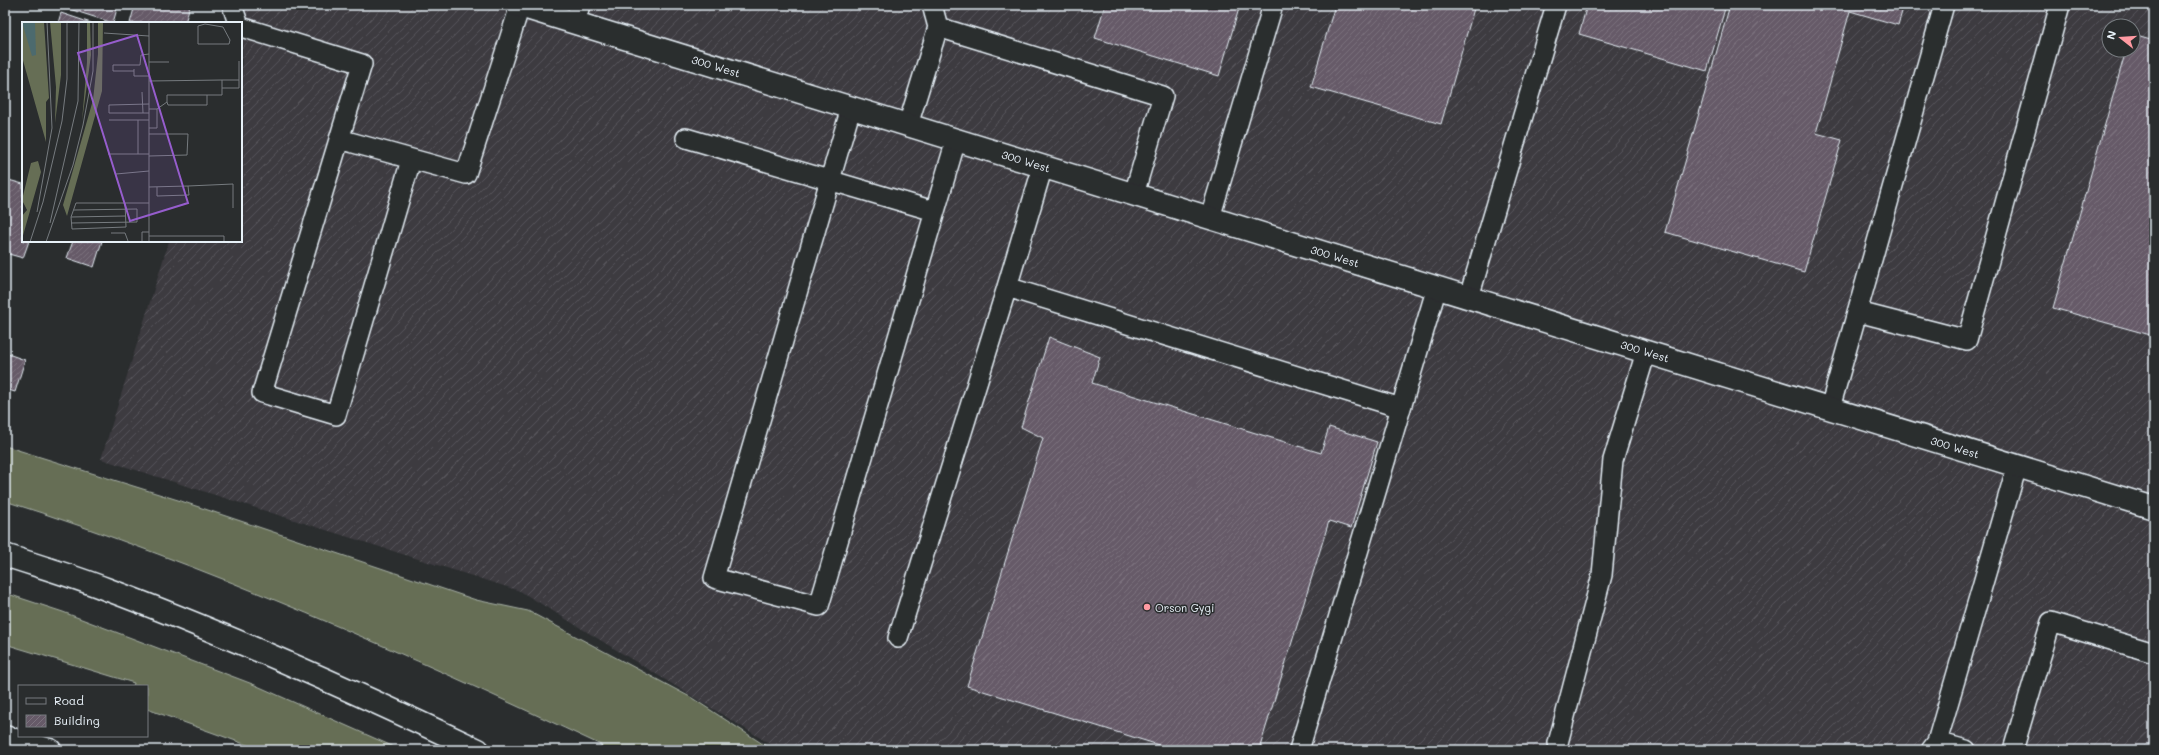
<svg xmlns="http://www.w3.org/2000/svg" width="2159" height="755" font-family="Mali,sans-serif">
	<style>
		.industrial { fill: url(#industrial-furrows); fill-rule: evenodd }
		.grass { fill: #666e55; stroke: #a7b0a6 }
		.building { fill: url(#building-hatch); stroke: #e8f1f8 }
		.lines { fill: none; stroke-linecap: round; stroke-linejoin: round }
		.service-casing { stroke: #e8f1f8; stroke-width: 22 }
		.tertiary-casing { stroke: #e8f1f8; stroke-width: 25 }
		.motorway-casing { stroke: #e8f1f8; stroke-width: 25 }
		.service { stroke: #2a2d2e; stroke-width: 19 }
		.tertiary { stroke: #2a2d2e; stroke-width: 22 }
		.motorway { stroke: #2a2d2e; stroke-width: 22 }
		.poi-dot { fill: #ff9aa2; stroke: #2a2d2e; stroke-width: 1.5 }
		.labels { text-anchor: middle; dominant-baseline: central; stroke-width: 3; stroke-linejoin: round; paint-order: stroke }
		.street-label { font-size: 11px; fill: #e8f1f8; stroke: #2a2d2e }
		.poi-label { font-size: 11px; fill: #e8f1f8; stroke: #2a2d2e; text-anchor: start }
		.inset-road { fill: none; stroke: #767b7f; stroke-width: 1 }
		.view { fill: #965dcd; fill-opacity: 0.15; stroke: #965dcd; stroke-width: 2 }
		.inset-edge { fill: none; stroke: #e8f1f8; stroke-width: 2 }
	</style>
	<defs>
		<pattern id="industrial-furrows" width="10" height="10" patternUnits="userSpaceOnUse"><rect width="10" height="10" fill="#3c3a3f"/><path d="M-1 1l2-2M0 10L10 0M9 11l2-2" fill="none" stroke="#58575c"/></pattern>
		<pattern id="building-hatch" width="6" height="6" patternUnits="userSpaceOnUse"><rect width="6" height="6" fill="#665a68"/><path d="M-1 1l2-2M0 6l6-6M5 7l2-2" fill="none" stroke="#7c727e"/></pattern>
	</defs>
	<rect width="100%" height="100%" fill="#2a2d2e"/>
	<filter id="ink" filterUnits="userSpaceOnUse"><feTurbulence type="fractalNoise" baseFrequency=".025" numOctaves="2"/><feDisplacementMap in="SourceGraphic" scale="8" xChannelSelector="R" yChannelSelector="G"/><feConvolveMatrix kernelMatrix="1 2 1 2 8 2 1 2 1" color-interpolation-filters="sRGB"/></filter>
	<g filter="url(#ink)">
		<path class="industrial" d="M242 5H2154V750H780L520 591 101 459 169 241H241ZM2109 26H2133V50H2109Z"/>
		<path class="grass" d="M5 446 178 500 476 600 528 611 692 698 772 750H604L601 745C406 654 210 566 5 501Z
			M5 593 63 612 255 685 401 750H261L147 709V686H133L134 683 5 644Z"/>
		<path class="building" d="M64 5H118L113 23 63 7Z
			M135 5H190L185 23H130Z
			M1105 5H1240L1219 76 1095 38Z
			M1335 5H1475L1441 124 1311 87Z
			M1587 5H1726L1707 71 1579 34Z
			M1730 5H1904L1898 25 1850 11 1816 133 1842 140 1804 272 1665 232Z
			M61 13 91 23H58Z
			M2133 35 2154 41V336L2053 308 2126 50H2133Z
			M5 179 23 184V241H29L23 258 5 253Z
			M73 241H102L94 267 67 258Z
			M1049 337 1100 357 1092 383 1321 453 1329 427 1377 442 1351 528 1329 521 1259 750H1175L967 686 1043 438 1021 427Z
			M5 353 25 360 15 392 5 389Z"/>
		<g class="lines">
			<defs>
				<path id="service" d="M234 5 233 8 238 23
					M575 23 580 5
					M241 27 362 64 262 393 336 415 411 160
					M938 27 1163 96 1134 194
					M851 108 714 578 819 606 956 140
					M908 125 938 27 932 5
					M686 138 934 211
					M339 139 466 174 520 6
					M1043 166 1007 287 1401 408
					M1210 218 1273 5
					M1469 297 1556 5
					M1858 312 1967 340 2060 5
					M1830 408 1944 5
					M898 638 1007 287
					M1937 742 1966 750
					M1558 743 1602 575 1613 460 1646 352
					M1299 750 1437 287
					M1931 750 1937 742 2017 466
					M2013 750 2051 622 2154 653"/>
				<path id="tertiary" d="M517 5 2154 508"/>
				<path id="motorway" d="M5 555C38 566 73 576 106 589 232 636 356 692 478 750
					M5 737 50 750"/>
			</defs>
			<use href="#service" class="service-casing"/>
			<use href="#tertiary" class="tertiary-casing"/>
			<use href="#motorway" class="motorway-casing"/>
			<use href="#service" class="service"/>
			<use href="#tertiary" class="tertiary"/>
			<use href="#motorway" class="motorway"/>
		</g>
	</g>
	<circle class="poi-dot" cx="1147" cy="607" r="4"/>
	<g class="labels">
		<g class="street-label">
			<text transform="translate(716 66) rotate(17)">300 West</text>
			<text transform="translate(1026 161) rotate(17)">300 West</text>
			<text transform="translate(1335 256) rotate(17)">300 West</text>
			<text transform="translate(1645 351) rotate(17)">300 West</text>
			<text transform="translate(1955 447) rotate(17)">300 West</text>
		</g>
		<g class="poi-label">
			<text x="1155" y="607">Orson Gygi</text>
		</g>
	</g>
	<g transform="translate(22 22)">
		<rect width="220" height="220" fill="#2a2d2e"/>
		<path d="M0 0H22L27 76 24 80V120L0 35ZM28 0H39V53L33 101 34 65ZM65 0H68L69 33 60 99 65 40ZM76 0H81L80 69 45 194 41 183 71 78 76 32ZM16 139 19 150 0 217V194L5 188 0 178 9 141Z" fill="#666e55"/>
		<path d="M0 0H13L14 33 10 34Z" fill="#4c6a6e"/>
		<path class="inset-road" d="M183 2 201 5 208 18 207 22H176V4ZM82 11 127 14M127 40H147M112 47V54H127M112 49H91V43H118L119 33 127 32M200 58H217V66H200M217 58V39M120 70 121 91M145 80 146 83H185V73M127 82 87 83V91H127M127 87H135L145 80V73H200V58L127 59M87 98H116M127 106H135V87M86 132H127M116 132V98H127M127 134 165 133 166 112H127M94 152 127 149M166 164 211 162V186M127 165 166 164 167 173 135 174V165M103 181 104 205 50 207 49 195 54 181H127M15 190 30 106 25 0M49 195 103 194M28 201 56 79 57 0M49 201 115 200V187L52 188M89 211H103L106 219M127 214H202V220M8 220 21 180 40 99 45 57V0M24 220 51 143 61 103 71 49V0M90 220H127M120 220V210H127M127 220V0"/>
		<path class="view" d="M115 13 166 181 108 199 56 31Z"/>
		<rect width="220" height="220" class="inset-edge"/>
	</g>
	<rect width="2159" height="755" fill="none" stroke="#2a2d2e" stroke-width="20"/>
	<rect x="10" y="10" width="2139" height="735" fill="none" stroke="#e8f1f8" stroke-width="1.5" filter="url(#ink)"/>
	<rect x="18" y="685" width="130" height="52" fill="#2a2d2e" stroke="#767b7f"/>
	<rect x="26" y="698" width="20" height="6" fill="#2a2d2e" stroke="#767b7f"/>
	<text x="54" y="705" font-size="12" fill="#e8f1f8">Road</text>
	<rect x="26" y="715" width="20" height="12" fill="url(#building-hatch)" stroke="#767b7f"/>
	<text x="54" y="725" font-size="12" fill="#e8f1f8">Building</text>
	<g transform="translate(2121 38) rotate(287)"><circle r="19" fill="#2a2d2e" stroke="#767b7f"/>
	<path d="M0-3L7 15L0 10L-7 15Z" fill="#ff9aa2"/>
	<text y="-6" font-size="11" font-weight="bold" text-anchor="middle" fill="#e8f1f8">N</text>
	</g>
</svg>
